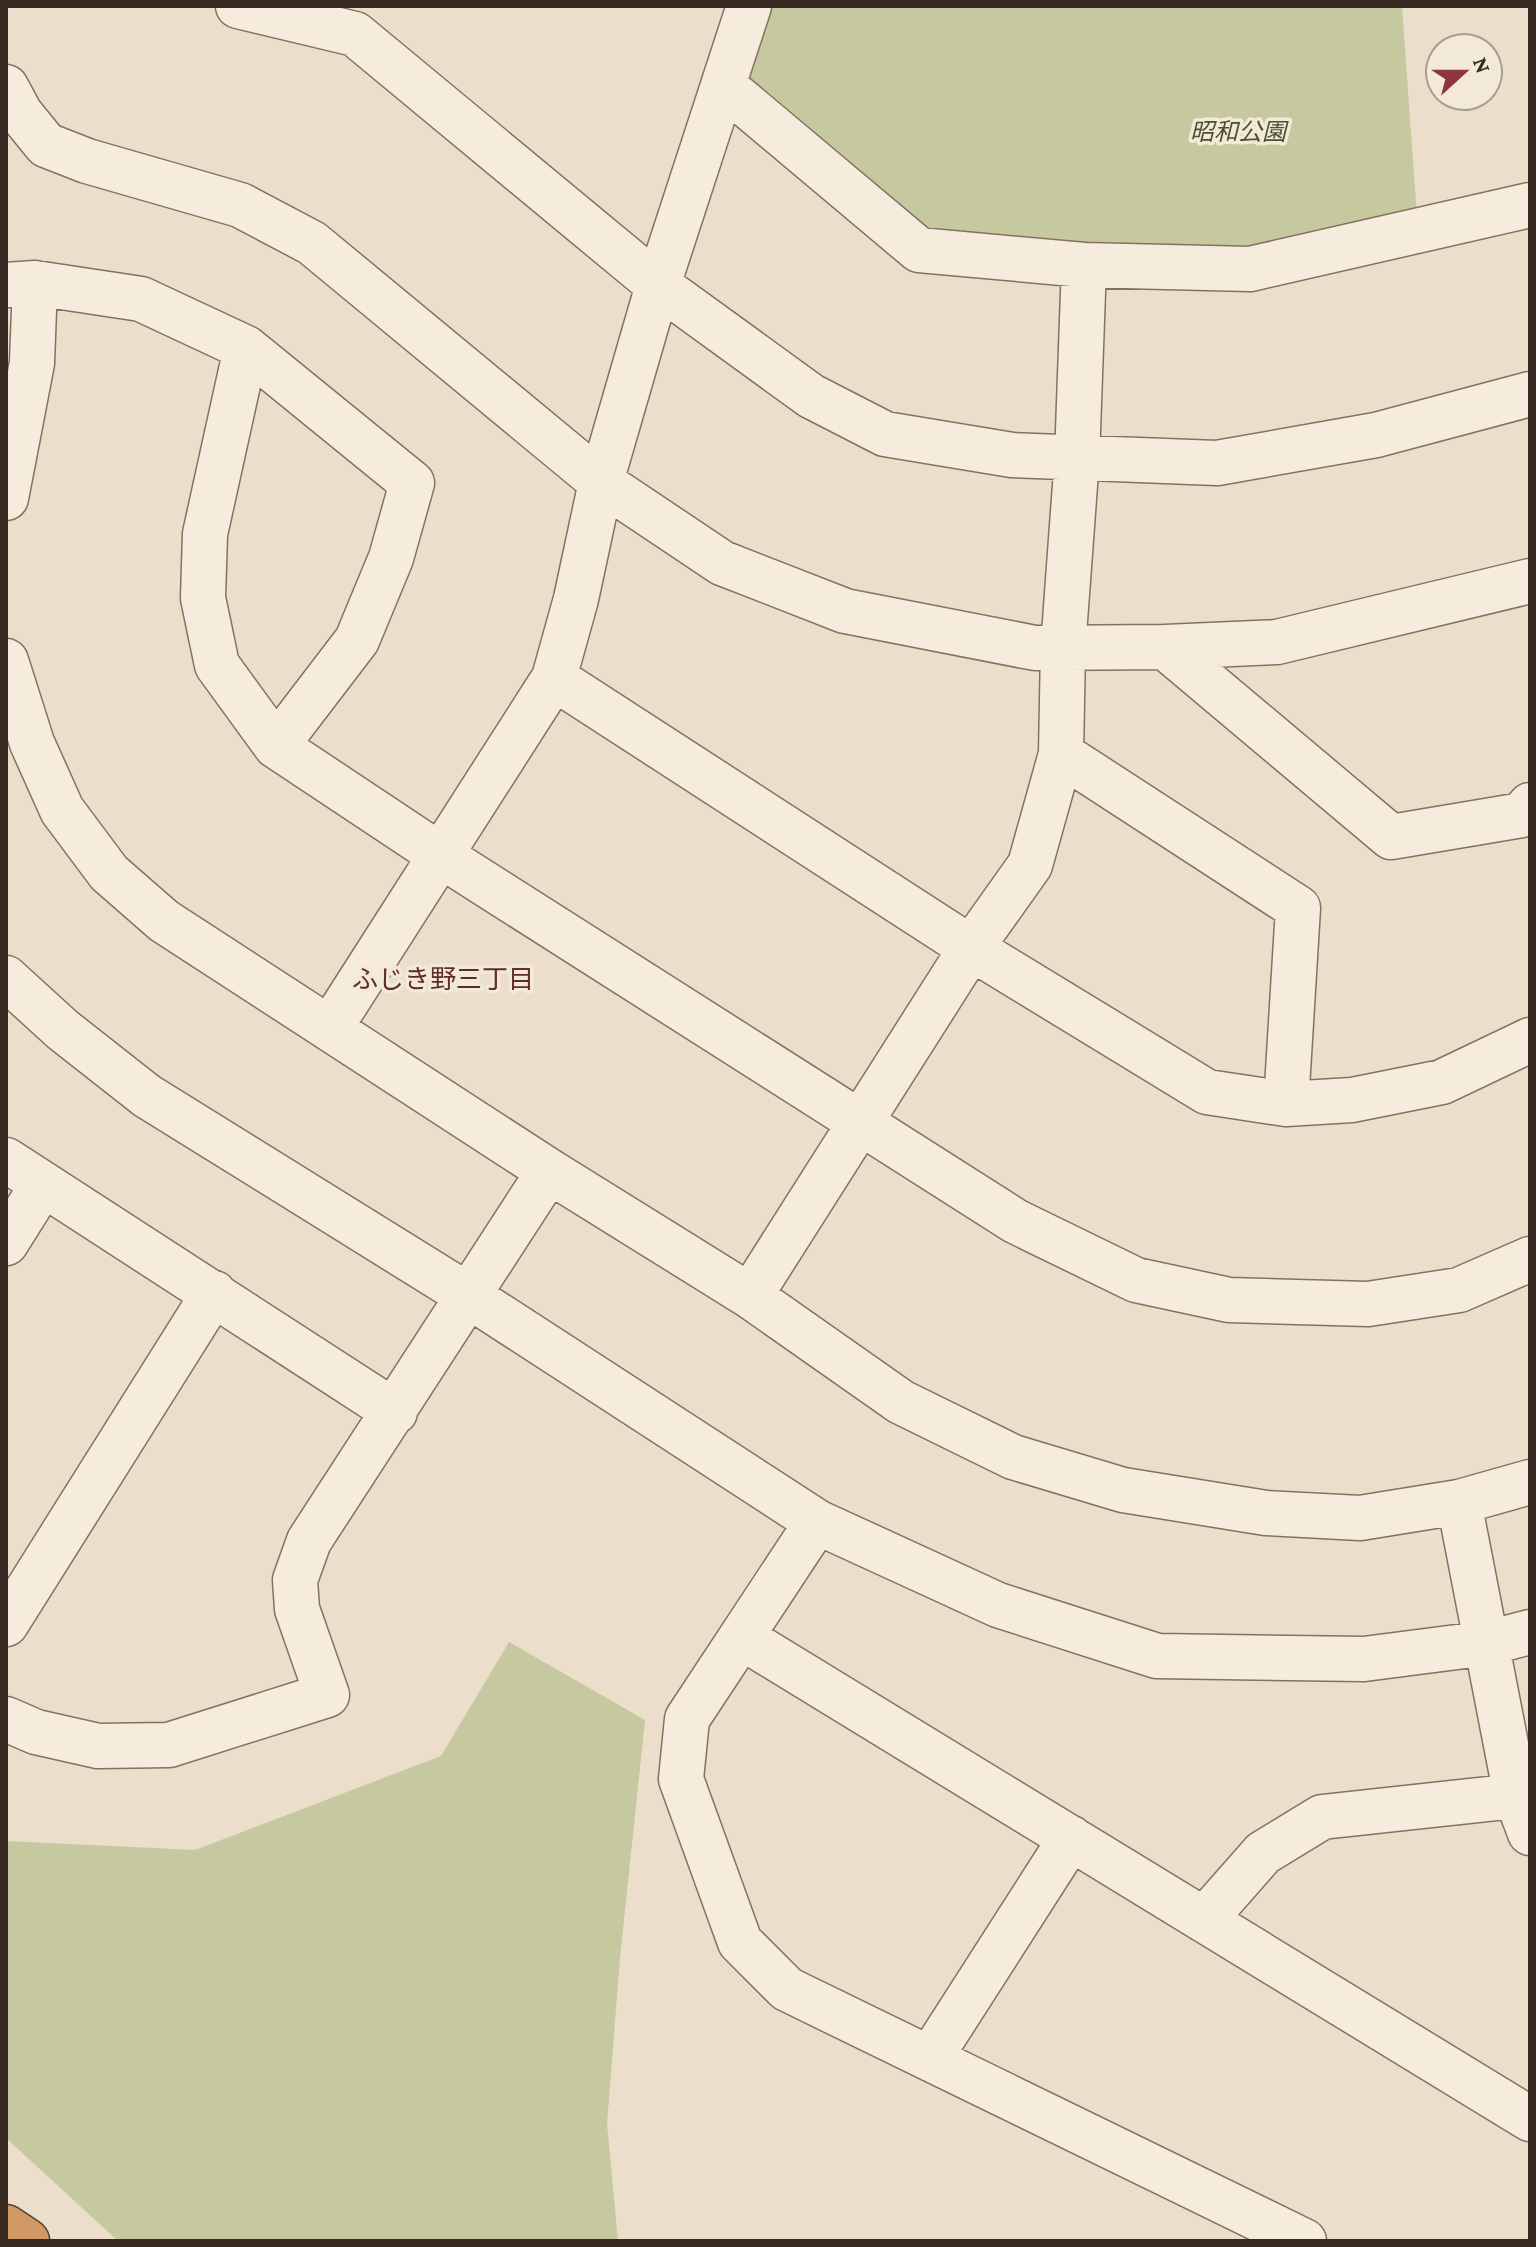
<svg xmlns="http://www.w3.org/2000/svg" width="1536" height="2247" font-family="'Crimson Pro','Noto Sans JP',serif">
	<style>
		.green { fill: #c6c89f }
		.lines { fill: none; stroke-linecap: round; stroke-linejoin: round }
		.minor-casing { stroke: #867160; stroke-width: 47 }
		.highway-casing { stroke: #544033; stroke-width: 47 }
		.minor { stroke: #f6ecdd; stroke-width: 44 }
		.highway { stroke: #d09964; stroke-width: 44 }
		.labels { text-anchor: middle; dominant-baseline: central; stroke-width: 7; stroke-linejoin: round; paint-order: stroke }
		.park-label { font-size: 24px; font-style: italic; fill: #4b522b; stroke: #f3e9d9 }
		.neighbourhood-label { font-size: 26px; fill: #602d26; stroke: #f3e9d9 }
	</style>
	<rect width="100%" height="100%" fill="#ebdeca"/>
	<path class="green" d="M760 6H1402L1417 217 1250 258 924 236 736 82Z
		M509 1642 645 1720 620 1958 607 2124 618 2241H118L6 2138V1841L195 1850 441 1756Z"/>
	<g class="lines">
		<defs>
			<path id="minor" d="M238 6 355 34 658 285 811 396 885 434 1012 455 1217 463 1376 435 1530 394
				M6 87 20 113 46 145 87 161 240 205 312 243 601 482 722 563 845 611 1035 648 1165 647 1277 642 1530 581
				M725 87 919 250 1084 265 1250 269 1530 205
				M6 285 35 283 141 299 246 348 412 483 391 558 357 640 276 746
				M246 348 205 534 203 598 217 665 276 746 440 855 1015 1221 1136 1280 1229 1300 1368 1304 1459 1290 1530 1259
				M6 498 32 363 35 283
				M1165 647 1391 837 1522 815 1530 805
				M6 661 32 743 62 810 109 873 164 921 549 1171 750 1296 901 1402 1013 1457 1123 1490 1266 1513 1360 1518 1459 1502 1530 1482
				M554 678 971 948 1207 1092 1286 1104 1352 1100 1442 1082 1530 1040
				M1061 754 1298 908 1286 1104
				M6 978 63 1030 147 1096 469 1296 817 1522 998 1605 1157 1656 1364 1659 1488 1643 1530 1632
				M330 1028 554 678 576 599 601 482 658 285 749 6
				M6 1160 395 1412
				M6 1243 43 1184
				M750 1296 971 948 1030 865 1061 754 1063 648 1077 458 1084 265
				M1459 1502 1516 1796 1530 1833
				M817 1522 687 1719 681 1779 740 1942 787 1989 1304 2241
				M6 1624 214 1293
				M741 1637 1530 2119
				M6 1719 36 1732 98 1746 169 1745 327 1695 297 1609 295 1580 309 1541 549 1171
				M1204 1920 1263 1853 1322 1817 1516 1796 1530 1792
				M930 2058 1071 1838"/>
			<path id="highway" d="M6 2227 27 2241"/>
		</defs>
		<use href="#minor" class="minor-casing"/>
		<use href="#highway" class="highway-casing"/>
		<use href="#minor" class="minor"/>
		<use href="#highway" class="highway"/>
	</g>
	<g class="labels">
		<g class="park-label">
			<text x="1238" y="131">昭和公園</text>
		</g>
		<g class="neighbourhood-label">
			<text x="443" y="979">ふじき野三丁目</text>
		</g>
	</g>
	<rect width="1536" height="2247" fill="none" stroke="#382b22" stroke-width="16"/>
	<g transform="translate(1464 72) rotate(69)"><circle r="38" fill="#f3e9d9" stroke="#a89d90" stroke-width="2"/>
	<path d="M0-6L14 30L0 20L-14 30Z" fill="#8f363d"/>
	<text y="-12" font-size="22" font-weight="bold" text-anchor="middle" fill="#382b22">N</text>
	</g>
</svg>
